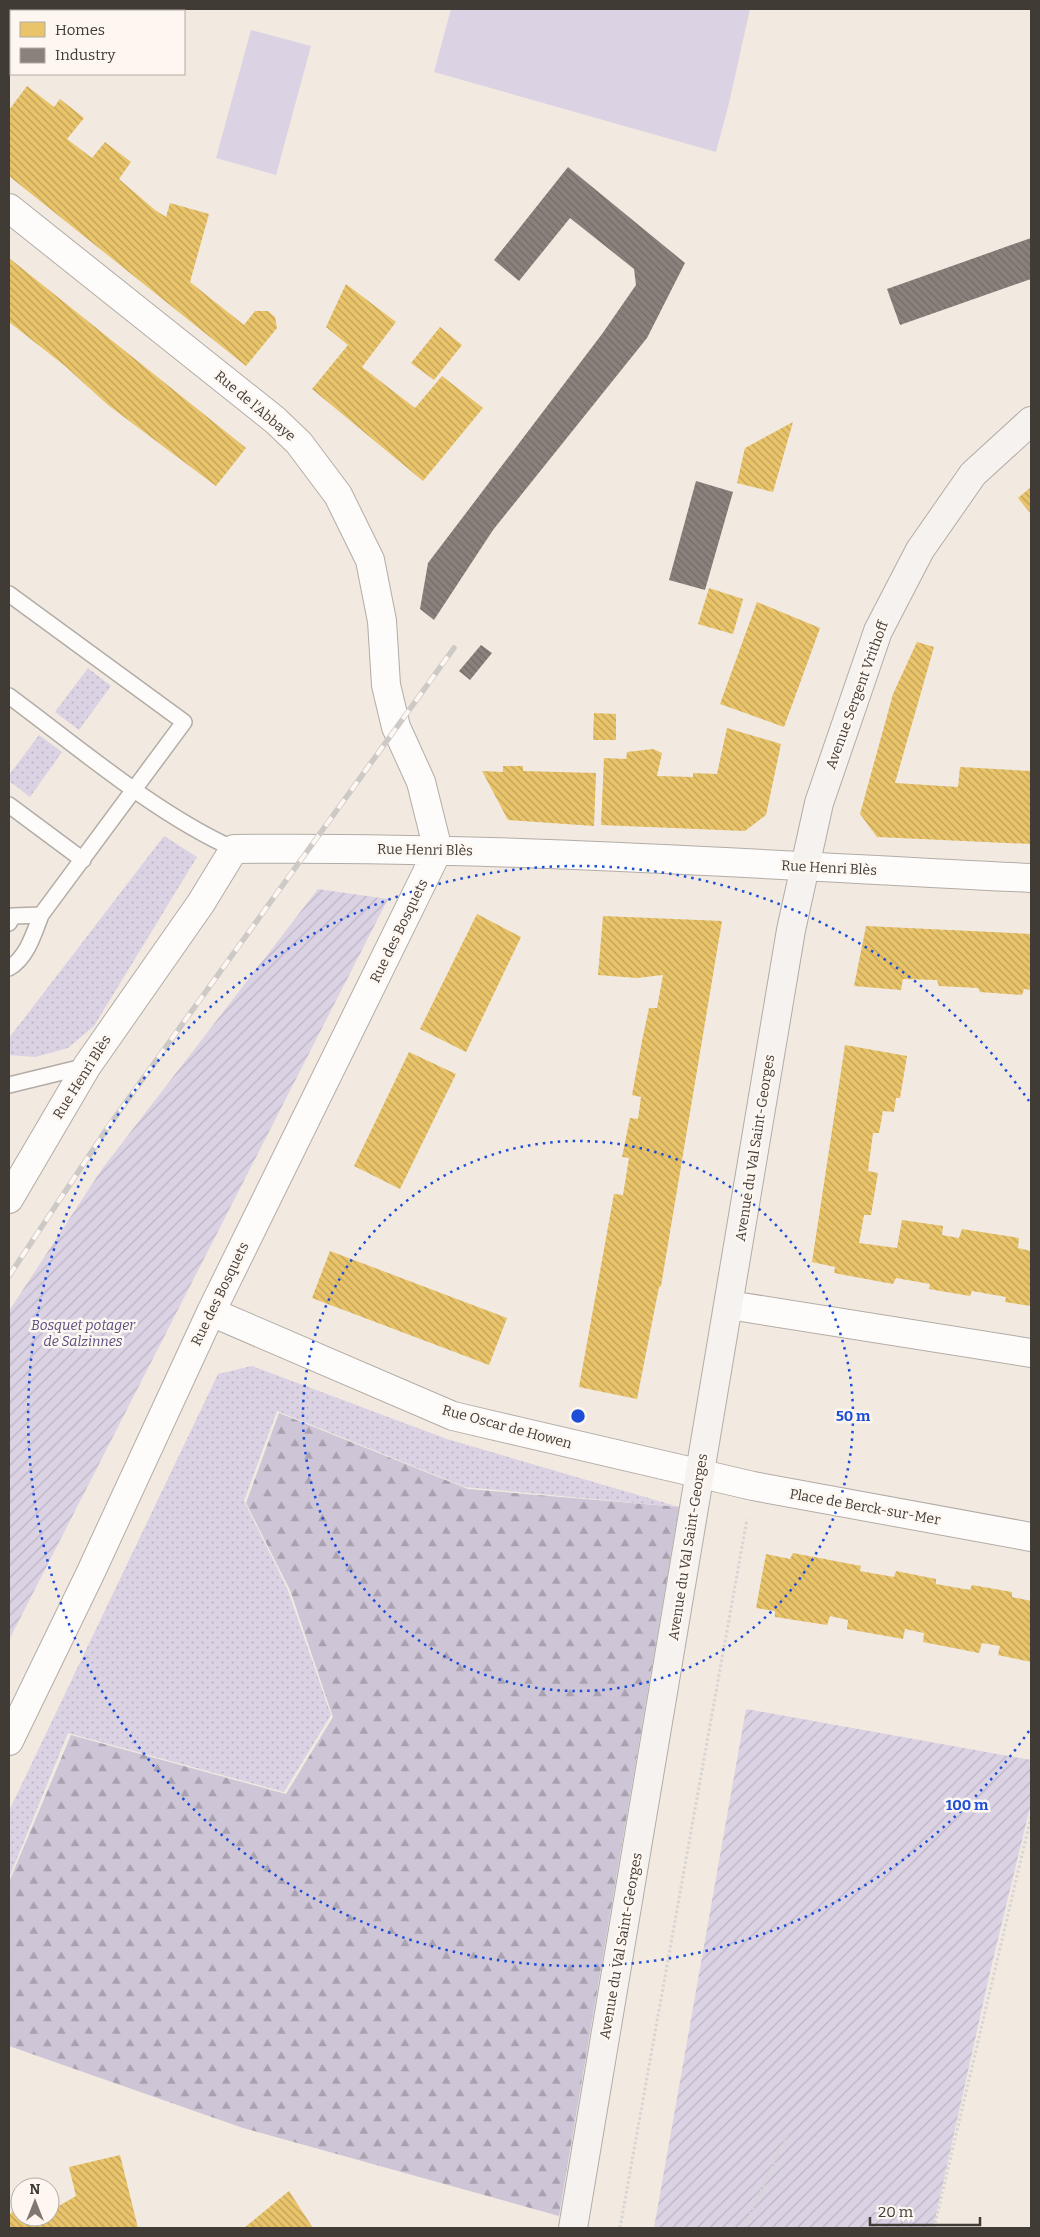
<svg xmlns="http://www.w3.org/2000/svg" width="1040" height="2237" font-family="Bitter,serif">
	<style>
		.grass { fill: url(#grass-dots) }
		.forest { fill: url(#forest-firs) }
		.garden { fill: url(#garden-furrows) }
		.pitch { fill: #dbd2e4 }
		.homes { fill: url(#homes-back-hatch) }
		.industry { fill: url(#industry-back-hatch) }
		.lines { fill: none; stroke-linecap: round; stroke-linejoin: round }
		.lane-casing { stroke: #b3aca6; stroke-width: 18 }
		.street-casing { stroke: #b3aca6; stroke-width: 30 }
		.secondary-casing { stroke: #b3aca6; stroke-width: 30 }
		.path { stroke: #d7d5d3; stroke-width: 3; stroke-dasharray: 2.5 2.5; stroke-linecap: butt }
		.lane { stroke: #fdfcfa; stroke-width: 15 }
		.street { stroke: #fdfcfa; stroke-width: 28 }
		.secondary { stroke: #f5f2ef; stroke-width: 28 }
		.rail-casing { stroke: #ccc9c7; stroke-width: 5.5 }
		.rail { stroke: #fef7f1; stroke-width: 4; stroke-dasharray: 11; stroke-linecap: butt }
		.ring { fill: none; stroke: #1d4ed8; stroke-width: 2.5; stroke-dasharray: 2.5 5 }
		.labels { text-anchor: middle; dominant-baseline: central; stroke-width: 5; stroke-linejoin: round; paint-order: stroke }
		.street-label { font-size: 14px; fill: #413b35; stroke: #fef7f1 }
		.park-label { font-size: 14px; font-style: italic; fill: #5a4d81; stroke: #fef7f1 }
		.centre { fill: #1d4ed8; stroke: #fef7f1; stroke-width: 2.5 }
		.ring-label { font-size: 15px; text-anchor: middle; font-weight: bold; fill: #1d4ed8; stroke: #fef7f1; stroke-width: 5; stroke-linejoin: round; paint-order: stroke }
	</style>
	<defs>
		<pattern id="grass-dots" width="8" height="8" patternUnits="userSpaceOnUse" patternTransform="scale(1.25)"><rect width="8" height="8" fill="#dbd2e4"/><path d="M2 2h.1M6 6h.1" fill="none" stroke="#bdb5c4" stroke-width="1.8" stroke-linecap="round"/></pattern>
		<pattern id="forest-firs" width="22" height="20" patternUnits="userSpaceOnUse" patternTransform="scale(1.25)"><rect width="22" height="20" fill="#cec5d7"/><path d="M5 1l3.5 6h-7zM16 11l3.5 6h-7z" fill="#a9a1af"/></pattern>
		<pattern id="garden-furrows" width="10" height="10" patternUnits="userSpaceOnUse" patternTransform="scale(1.25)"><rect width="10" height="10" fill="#dbd2e4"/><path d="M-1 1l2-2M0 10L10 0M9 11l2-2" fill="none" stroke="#bdb5c4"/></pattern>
		<pattern id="homes-back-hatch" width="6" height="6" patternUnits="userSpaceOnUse" patternTransform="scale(1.25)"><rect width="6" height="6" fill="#e9c46a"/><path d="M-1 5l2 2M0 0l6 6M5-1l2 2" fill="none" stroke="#bea058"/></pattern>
		<pattern id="industry-back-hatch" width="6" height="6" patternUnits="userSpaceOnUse" patternTransform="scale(1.25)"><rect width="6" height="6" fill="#8a817c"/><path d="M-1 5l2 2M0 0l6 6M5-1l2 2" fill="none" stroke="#726b66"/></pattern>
	</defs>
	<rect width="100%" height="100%" fill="#f2e9e1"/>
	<path class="grass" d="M88 668 111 686 79 730 55 712Z
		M39 735 62 752 30 797 9 781V775Z
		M164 836 197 857 94 1026 68 1048 35 1057 9 1055V1038Z
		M252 1366 447 1439 679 1507 465 1487 277 1411 244 1501 287 1588 331 1715 284 1792 68 1733 9 1878V1811L218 1374Z"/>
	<path class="forest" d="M279 1413 468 1489 679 1507 559 2216 243 2128 9 2046V1882L71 1735 286 1794 333 1717 290 1590 246 1503Z"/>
	<path class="garden" d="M318 889 388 899 9 1640V1311L102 1169Z
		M746 1709 1031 1760V1803L991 1968 933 2228H654Z"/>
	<path class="pitch" d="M451 9H750L729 103 716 152 434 72Z
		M251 30 311 46 276 175 216 158Z"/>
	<path class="homes" d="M9 9H34L32 11H11V37L9 40Z
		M27 86 54 107 60 99 84 118 67 139 92 158 105 142 131 162 119 179 155 210 166 217 170 203 209 214 190 282 244 325 255 311H268L275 317 277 328 246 366 9 176V110Z
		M9 258 246 448 216 486 108 405 65 366 9 322Z
		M346 284 396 322 362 367 415 408 442 376 483 408 423 481 312 389 348 345 326 327Z
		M440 327 462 345 434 380 411 363Z
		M793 422 773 492 737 483 745 448Z
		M1031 487V514L1018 498Z
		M709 588 743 599 733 634 698 624Z
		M757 602 820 628 784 727 720 704Z
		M917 642 934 647 895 783 958 787 960 767 1031 771V844L877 837 860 814 893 694Z
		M594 713 616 714V740H593Z
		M727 728 781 744 766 815 745 831 601 825 604 758 626 759 627 752 653 749 662 753 657 776 693 777V773L717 774Z
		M503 766H523V771L596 773 594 826 508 820 482 771 503 772Z
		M477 914 521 937 466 1052 420 1029Z
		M603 916 722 921 661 1286 659 1287 637 1399 579 1387 614 1194 623 1195 629 1158 622 1157 630 1118 638 1119 641 1097 632 1095 642 1041 649 1008H657L663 975 637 978 598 975Z
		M866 926 1031 934V990L1024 989 1022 995 980 992 978 988 939 986 937 980 903 979 901 990 854 986Z
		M845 1045 907 1056 900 1098H896L894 1112 883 1111 879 1133H873L868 1171 878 1173 871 1215H864L859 1243 897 1248 902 1220 943 1226 942 1235 959 1238 962 1229 1019 1238 1018 1248 1031 1251V1306L1005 1302 1006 1297 972 1291 970 1296 929 1289 930 1284 896 1278 893 1284 834 1273 835 1267 812 1262Z
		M409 1052 456 1074 400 1189 354 1166Z
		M330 1251 507 1318 489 1365 312 1298Z
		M793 1553 861 1566 860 1571 894 1577 896 1571 936 1579V1584L970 1590 972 1585 1012 1592V1597L1031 1601V1662L998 1655 1000 1646 982 1643 979 1653 923 1642 924 1633 905 1629 903 1639 847 1629 848 1620 830 1616 827 1625 775 1617V1611L756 1608 766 1554 790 1559Z
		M120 2155 138 2228H9V2215L20 2206V2217H50V2211L76 2196 69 2167Z
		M289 2191 313 2228H244Z"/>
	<path class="industry" d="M568 167 685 263 647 338 493 530 434 620 420 609 428 563 602 334 636 285 634 269 570 218 519 281 494 260Z
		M1031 238V279L900 325 887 289Z
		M696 481 733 492 705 590 669 580Z
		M481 645 492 653 470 680 459 671Z"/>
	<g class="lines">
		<defs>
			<path id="lane" d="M9 594 184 722 41 915C34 933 27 958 9 968
				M9 696C78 747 156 814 234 849
				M9 805 83 860
				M9 923 13 916 41 915
				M9 1085 87 1066"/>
			<path id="street" d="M9 208 275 420 299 443 338 495 370 560 382 621 386 685 396 727 421 782 438 850
				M9 1199 87 1066 201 903 234 849C500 846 766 865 1031 878
				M729 1305 1031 1353
				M211 1312 453 1416 753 1486 1031 1537
				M9 1741 90 1574 211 1312 438 850"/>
			<path id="secondary" d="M573 2228 791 930 819 803 878 631 920 550 973 474 1031 421"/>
		</defs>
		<use href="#lane" class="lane-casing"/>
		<use href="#street" class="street-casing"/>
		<use href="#secondary" class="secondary-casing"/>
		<path class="path" d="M620 2228 747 1519
			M744 2228 788 2133
			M934 2228 1031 1817"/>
		<use href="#lane" class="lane"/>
		<use href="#street" class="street"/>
		<use href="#secondary" class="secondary"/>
		<defs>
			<path id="rail" d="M9 1276 108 1127 454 648"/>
		</defs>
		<use href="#rail" class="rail-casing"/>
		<use href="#rail" class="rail"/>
	</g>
	<g class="ring">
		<circle cx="578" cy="1416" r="275"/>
		<path d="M1029 1731A550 550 0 1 1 1029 1101"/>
	</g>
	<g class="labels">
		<g class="street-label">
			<text transform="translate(255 406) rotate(40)">Rue de l'Abbaye</text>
			<text transform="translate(857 695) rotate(-70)">Avenue Sergent Vrithoff</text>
			<text transform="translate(425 850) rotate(1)">Rue Henri Blès</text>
			<text transform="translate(829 868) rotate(3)">Rue Henri Blès</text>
			<text transform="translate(399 931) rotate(-64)">Rue des Bosquets</text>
			<text transform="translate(82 1077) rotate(-58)">Rue Henri Blès</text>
			<text transform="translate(755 1148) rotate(-81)">Avenue du Val Saint-Georges</text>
			<text transform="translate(220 1294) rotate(-64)">Rue des Bosquets</text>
			<text transform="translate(507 1427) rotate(15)">Rue Oscar de Howen</text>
			<text transform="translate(865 1507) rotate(10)">Place de Berck-sur-Mer</text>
			<text transform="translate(688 1547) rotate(-81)">Avenue du Val Saint-Georges</text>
			<text transform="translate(621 1946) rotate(-80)">Avenue du Val Saint-Georges</text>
		</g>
		<g class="park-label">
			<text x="83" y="1325">Bosquet potager<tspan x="83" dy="16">de Salzinnes</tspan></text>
		</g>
	</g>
	<circle cx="578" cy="1416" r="8" class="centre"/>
	<g class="ring-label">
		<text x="853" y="1421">50 m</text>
		<text x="967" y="1810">100 m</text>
	</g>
	<rect width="1040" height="2237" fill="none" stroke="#413b35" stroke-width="20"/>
	<rect x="10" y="10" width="175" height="65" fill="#fef7f1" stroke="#b2aca6"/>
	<rect x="20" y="22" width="25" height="15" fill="#e9c46a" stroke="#b2aca6"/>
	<text x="55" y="35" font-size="15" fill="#413b35">Homes</text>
	<rect x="20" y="48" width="25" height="15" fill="#8a817c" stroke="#b2aca6"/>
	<text x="55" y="60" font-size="15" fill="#413b35">Industry</text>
	<g transform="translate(35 2202)"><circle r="24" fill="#fef7f1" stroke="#b2aca6"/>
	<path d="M0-4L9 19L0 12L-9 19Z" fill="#7f7871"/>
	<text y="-8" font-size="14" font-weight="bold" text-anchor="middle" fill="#413b35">N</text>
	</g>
	<path d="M870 2217v8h110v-8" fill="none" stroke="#413b35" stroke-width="2.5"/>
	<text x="878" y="2217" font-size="15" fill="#413b35" stroke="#fef7f1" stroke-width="4" paint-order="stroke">20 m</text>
</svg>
